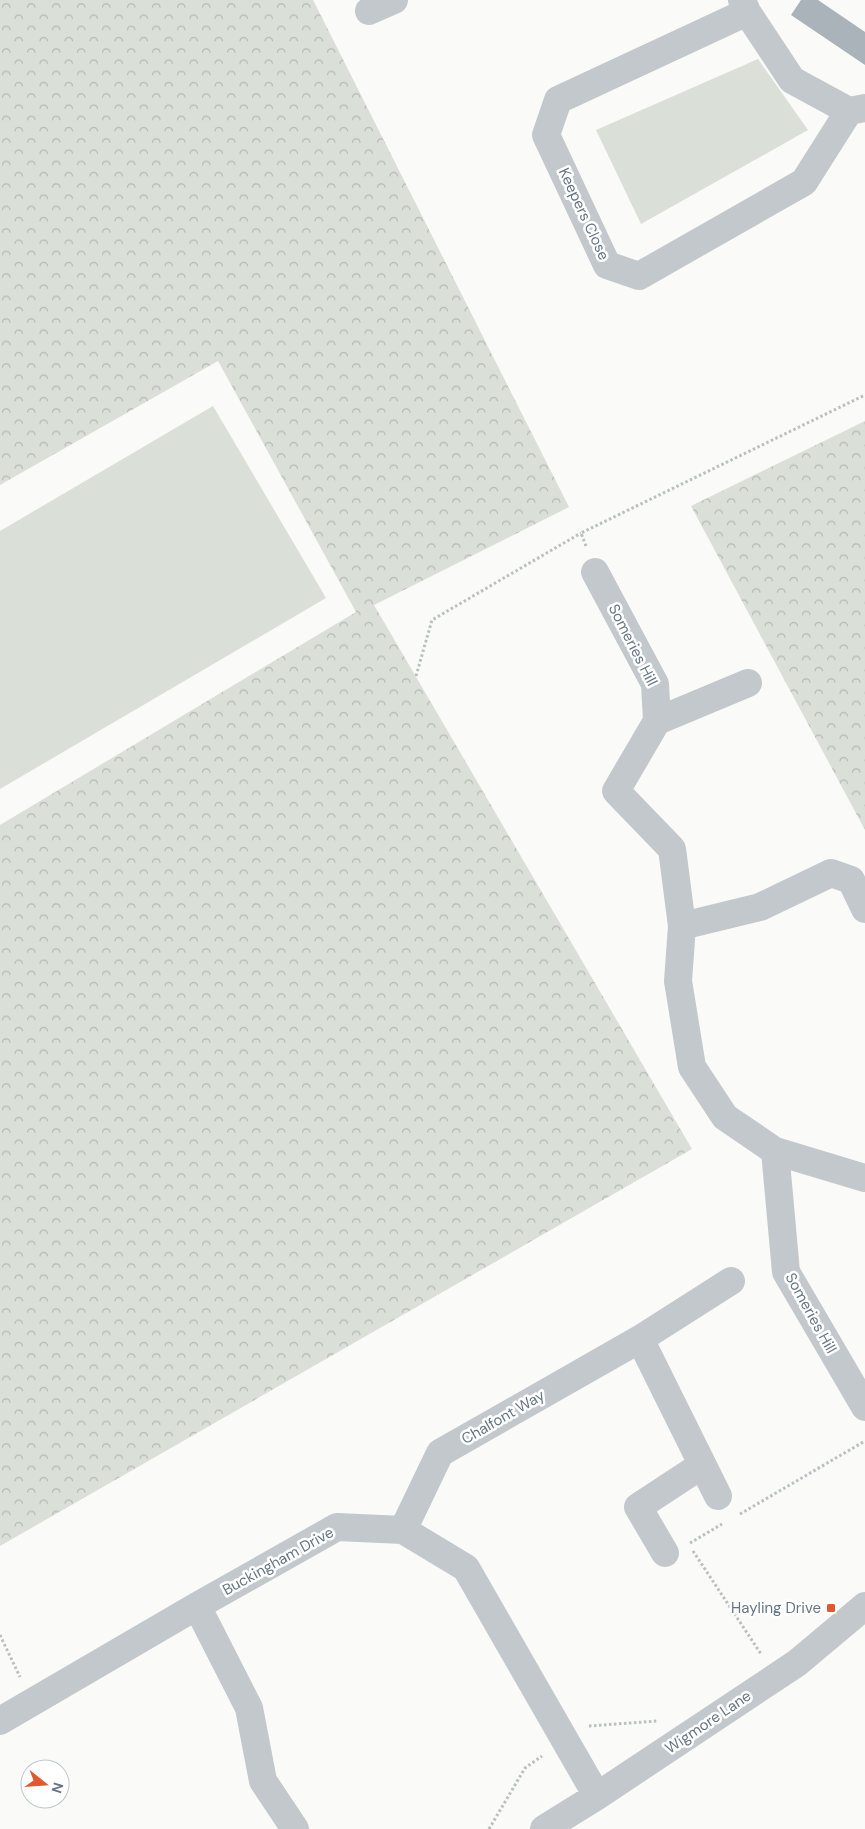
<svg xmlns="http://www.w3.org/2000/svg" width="865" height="1829" font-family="'DM Sans',sans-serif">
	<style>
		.grass { fill: #dadfd7 }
		.park { fill: url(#park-crowns) }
		.building { fill: #aab3b9 }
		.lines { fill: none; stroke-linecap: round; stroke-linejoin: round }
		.path { stroke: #bbbfc2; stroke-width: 3; stroke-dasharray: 2.5 2.5; stroke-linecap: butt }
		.minor { stroke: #c3c8cc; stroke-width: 28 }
		.poi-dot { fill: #e4572e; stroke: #fff; stroke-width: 2 }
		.labels { text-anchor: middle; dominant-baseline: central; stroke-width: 5; stroke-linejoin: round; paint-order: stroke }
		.street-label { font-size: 15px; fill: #657683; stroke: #fff }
		.poi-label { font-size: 15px; fill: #657683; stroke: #fff; text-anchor: end }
	</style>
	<defs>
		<pattern id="park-crowns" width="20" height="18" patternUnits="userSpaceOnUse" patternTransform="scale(1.25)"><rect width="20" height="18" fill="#dadfd7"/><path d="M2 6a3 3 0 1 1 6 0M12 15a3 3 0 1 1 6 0" fill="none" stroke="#b4b9b4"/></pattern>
	</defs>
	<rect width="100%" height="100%" fill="#fafaf8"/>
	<path class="grass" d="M758 59 808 130 641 224 596 130Z
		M213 406 326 598 0 789V531Z"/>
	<path class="park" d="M0 0H313L569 507 374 605 692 1149 0 1546V825L356 612 218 361 0 485Z
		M865 421V830L691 506Z"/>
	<path class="building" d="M801 0H818L865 32V65L791 15Z"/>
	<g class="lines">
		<path class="path" d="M586 546 581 533 865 395
			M416 676 432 620 581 533
			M740 1514 865 1441
			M690 1543 722 1524
			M693 1551 761 1654
			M0 1635 20 1677
			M589 1726 657 1721
			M489 1829 525 1768 542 1756"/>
		<path class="minor" d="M742 0 747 12 792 80 849 111 865 108
			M369 11 394 0
			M747 12 558 100 546 135 607 265 639 276 804 182 849 111
			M595 572 655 684 657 721 748 683
			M657 721 616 791 672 849 682 926 678 981 692 1067 725 1117 775 1151 786 1272 865 1407
			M682 926 760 907 831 873 851 880 865 909
			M775 1151 865 1178
			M640 1339 718 1496
			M403 1530 440 1453 640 1339 731 1281
			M665 1553 638 1507 702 1465
			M197 1606 249 1708 263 1781 295 1829
			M0 1721 197 1606 337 1527 403 1530 466 1568 597 1796
			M544 1829 597 1796 797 1663 865 1606"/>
	</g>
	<rect class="poi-dot" x="826" y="1603" width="10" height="10" rx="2.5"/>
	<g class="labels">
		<g class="street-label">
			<text transform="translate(584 214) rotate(65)">Keepers Close</text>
			<text transform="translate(633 645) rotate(63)">Someries Hill</text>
			<text transform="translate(811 1313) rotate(61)">Someries Hill</text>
			<text transform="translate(503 1417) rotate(-30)">Chalfont Way</text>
			<text transform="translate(278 1561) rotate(-29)">Buckingham Drive</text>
			<text transform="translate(708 1722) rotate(-34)">Wigmore Lane</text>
		</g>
		<g class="poi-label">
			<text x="821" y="1608">Hayling Drive</text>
		</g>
	</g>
	<g transform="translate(45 1784) rotate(107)"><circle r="24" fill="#ffffff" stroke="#c1c8cd"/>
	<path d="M0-4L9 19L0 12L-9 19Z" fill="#e4572e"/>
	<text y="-8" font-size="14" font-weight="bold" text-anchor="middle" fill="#657683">N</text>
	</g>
</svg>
